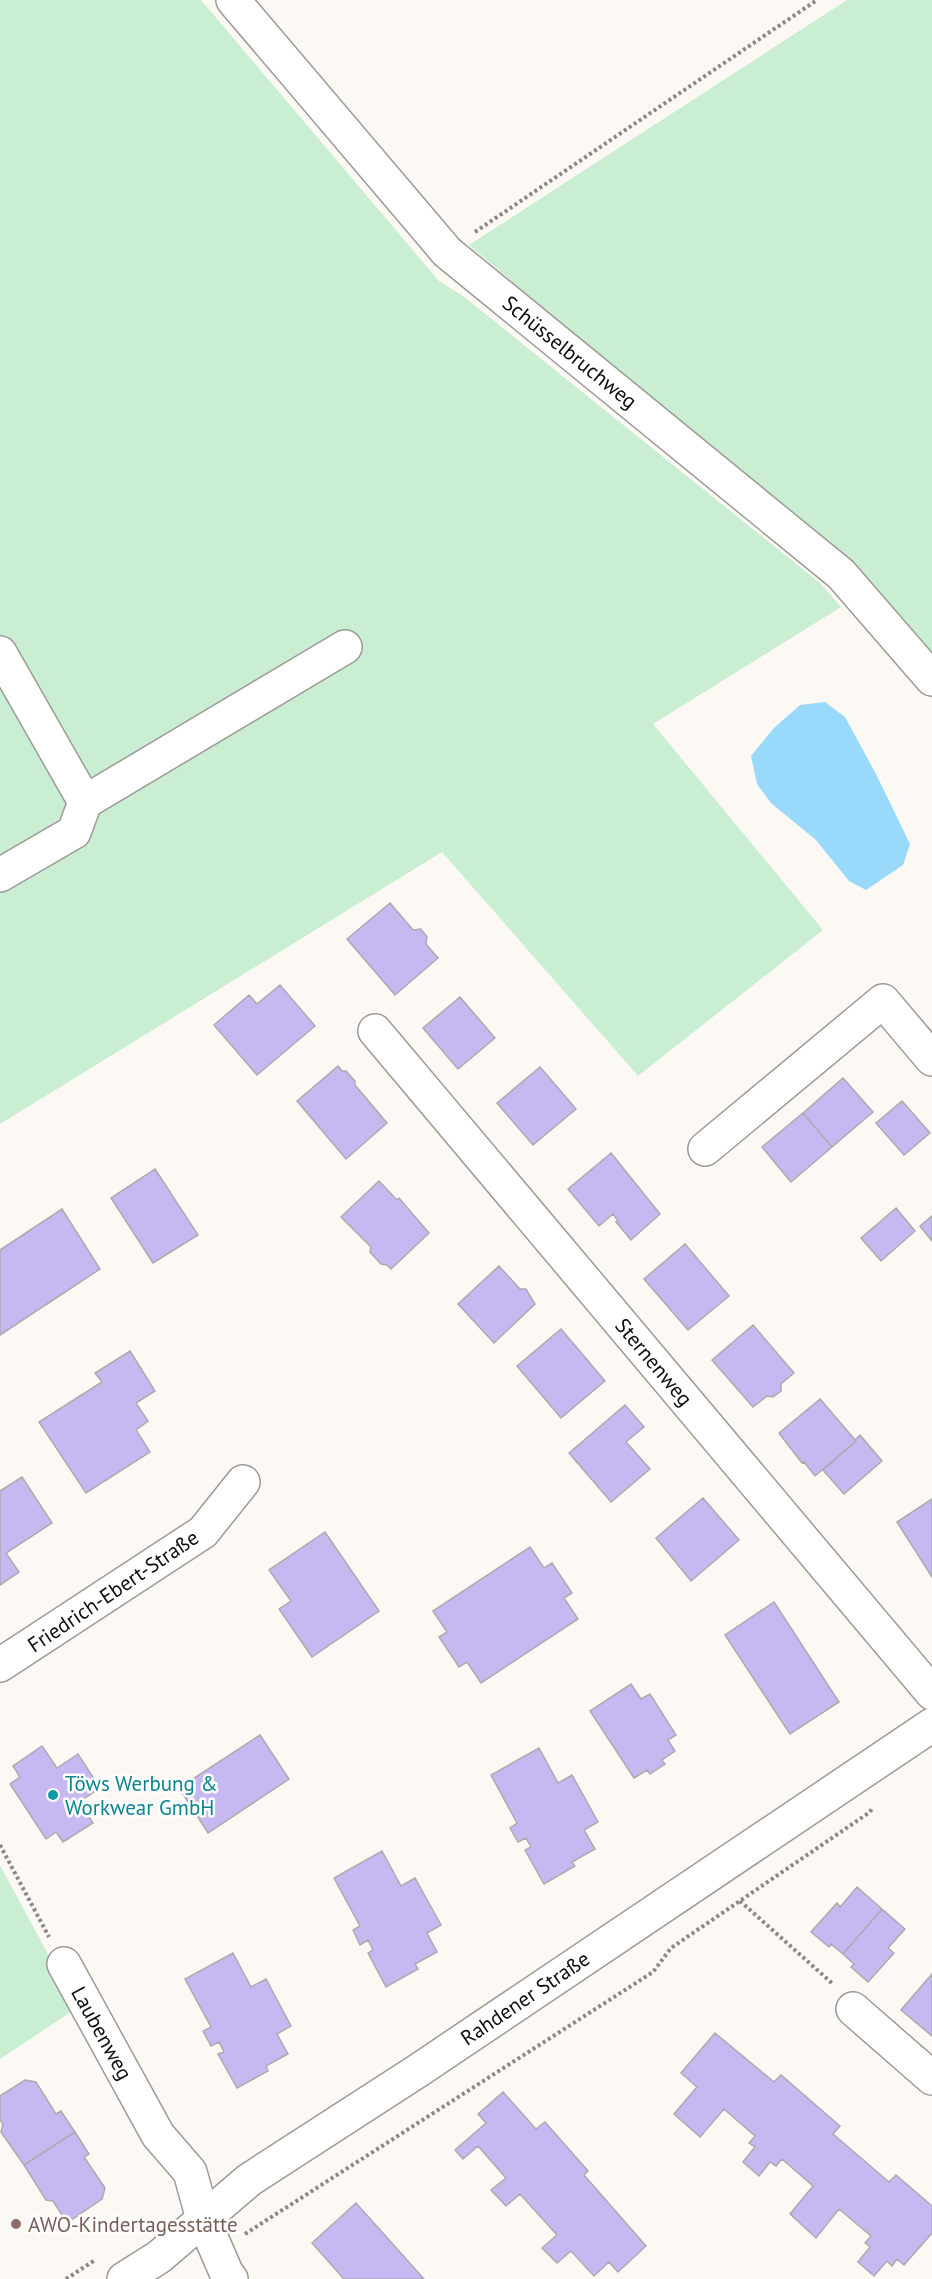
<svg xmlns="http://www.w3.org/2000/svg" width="932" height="2279" font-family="'PT Sans',sans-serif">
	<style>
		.green { fill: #caeed2 }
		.water { fill: #99d9fb }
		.building { fill: #c7b8f1; stroke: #abaaae; stroke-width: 1.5 }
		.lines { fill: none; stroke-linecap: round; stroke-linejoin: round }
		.minor-casing { stroke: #9d9a97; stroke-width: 36 }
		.path { stroke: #8a8886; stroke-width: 4; stroke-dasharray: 3 3; stroke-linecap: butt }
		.minor { stroke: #fff; stroke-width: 33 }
		.culture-dot { fill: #0f9aa8; stroke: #fff; stroke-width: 2 }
		.education-dot { fill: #8d6e63; stroke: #fff; stroke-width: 2 }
		.labels { text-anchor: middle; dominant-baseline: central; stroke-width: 5; stroke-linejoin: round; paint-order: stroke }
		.street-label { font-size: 21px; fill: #0e0d0c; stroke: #fff }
		.culture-label { font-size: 21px; fill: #0d838f; stroke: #fff; text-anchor: start }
		.education-label { font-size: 21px; fill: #785e54; stroke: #fff; text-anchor: start }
	</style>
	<rect width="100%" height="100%" fill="#fcf9f5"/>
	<path class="green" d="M0 0H201L439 281 463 296 820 583 841 607 653 724 823 930 638 1076 442 852 0 1124Z
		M847 0H932V667L848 567 469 245Z
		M0 1865 77 2008 0 2059Z"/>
	<path class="water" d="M825 702 845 717 876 774 910 844 903 865 866 890 849 881 816 840 771 803 757 784 751 756 774 728 800 705Z"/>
	<path class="building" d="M390 903 413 930 421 929 427 937 426 944 438 958 395 995 347 939Z
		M280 985 315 1026 257 1075 214 1025 249 995 257 1004Z
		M460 997 495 1038 458 1069 423 1028Z
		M338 1066 342 1071H346L355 1081V1085L387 1123 346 1159 297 1101Z
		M540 1067 576 1109 533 1145 497 1103Z
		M843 1078 873 1112 832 1147 803 1113Z
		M902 1101 930 1133 904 1155 876 1123Z
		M803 1113 832 1147 791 1182 762 1147Z
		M611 1153 660 1214 631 1240 616 1222 618 1221 613 1214 599 1226 568 1189Z
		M155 1169 198 1235 153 1263 111 1198Z
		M379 1181 397 1200 399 1198 429 1233 391 1269 387 1265 381 1264 370 1252 371 1247 341 1217Z
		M896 1208 915 1231 881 1261 861 1238Z
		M62 1209 100 1269 0 1335V1250Z
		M932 1216V1241L920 1226Z
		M685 1244 729 1296 688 1330 644 1279Z
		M499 1266 520 1289H526L535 1304 494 1343 458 1304Z
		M753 1325 794 1373 781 1384V1391L773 1397 767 1396 753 1407 712 1360Z
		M561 1329 605 1381 561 1418 517 1366Z
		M130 1351 155 1391 136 1403 148 1421 136 1430 150 1452 86 1493 39 1422 102 1382 95 1373Z
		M820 1399 856 1441 815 1476 804 1462 802 1463 779 1433Z
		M625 1405 644 1427 626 1442 650 1469 611 1502 569 1453Z
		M860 1435 882 1461 844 1494 823 1470 856 1441 855 1440Z
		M22 1477 52 1523 6 1553 19 1572 0 1585V1491Z
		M703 1498 739 1540 691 1581 656 1538Z
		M932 1499V1577L897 1522Z
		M325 1532 379 1611 312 1657 279 1609 291 1601 269 1570Z
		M530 1547 544 1568 552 1563 572 1593 564 1598 578 1619 481 1683 467 1662 459 1667 439 1637 447 1632 433 1611Z
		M774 1602 839 1702 790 1734 725 1635Z
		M631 1684 641 1699 650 1694 676 1735 668 1740 675 1751 662 1760 665 1764 650 1774 647 1770 634 1778 590 1711Z
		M260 1735 289 1779 208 1833 179 1788Z
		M42 1746 57 1768 78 1754 100 1788 79 1802 93 1823 63 1842 56 1832 46 1839 10 1784 20 1777 13 1766Z
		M539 1748 558 1783 572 1775 598 1822 584 1830 595 1849 572 1862 575 1866 544 1884 525 1850 531 1847 526 1838 518 1842 510 1828 517 1823 491 1775Z
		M382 1851 401 1886 415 1878 441 1925 427 1933 437 1952 415 1964 418 1969 386 1987 368 1953 373 1950 368 1940 360 1945 353 1930 360 1926 334 1878Z
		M857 1887 882 1909 843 1954 831 1944 829 1947 811 1932 837 1903 840 1907Z
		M882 1909 905 1929 888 1948 894 1953 868 1982 851 1967 854 1964 843 1954Z
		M233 1953 251 1987 266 1979 291 2026 277 2034 288 2054 266 2066 268 2071 237 2088 218 2054 224 2052 219 2042 211 2046 203 2031 211 2027 185 1979Z
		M932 1974V2036L901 2010Z
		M715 2033 774 2082 781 2075 840 2126 833 2134 889 2182 896 2175 932 2206V2233L904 2265 897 2259 892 2266 887 2261 874 2276 858 2262 870 2247 865 2243 871 2236 839 2209 816 2238 790 2214 813 2186 782 2159 776 2166 770 2162 759 2176 743 2162 755 2147 749 2143 755 2136 724 2109 700 2137 674 2114 697 2087 681 2073Z
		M25 2080 36 2082 56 2114 61 2111 75 2132 24 2165 1 2132 3 2124 0 2120V2096Z
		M503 2092 536 2129 545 2122 588 2171 584 2175 646 2246 618 2272 609 2262 594 2276 571 2251 557 2263 542 2248 557 2235 520 2194 506 2206 491 2190 506 2178 478 2146 463 2159 455 2150 486 2123 478 2114Z
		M75 2132 89 2154 84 2157 105 2188 102 2199 67 2223 53 2201 46 2200 24 2165Z
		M356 2203 424 2279H344L312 2243Z"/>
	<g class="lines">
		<defs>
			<path id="minor" d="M233 0 447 252 841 574 932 679
				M0 653 85 802 74 832 0 875
				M85 802 345 647
				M375 1031 932 1693
				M705 1149 883 1001 932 1059
				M0 1665 203 1532 243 1482
				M64 1964 158 2135 190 2172 203 2219 226 2272 231 2279
				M853 2009 932 2078
				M124 2279 159 2257 249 2180 419 2070 932 1725"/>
		</defs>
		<use href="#minor" class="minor-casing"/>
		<path class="path" d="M475 232 817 0
			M0 1845 49 1937
			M740 1901 833 1984
			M245 2234 653 1972 671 1948 870 1812 872 1808
			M66 2279 95 2260"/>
		<use href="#minor" class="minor"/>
	</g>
	<circle class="culture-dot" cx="53" cy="1795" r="6"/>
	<circle class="education-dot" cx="16" cy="2224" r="6"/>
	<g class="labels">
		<g class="street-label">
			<text transform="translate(570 352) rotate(39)">Schüsselbruchweg</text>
			<text transform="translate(654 1362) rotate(50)">Sternenweg</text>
			<text transform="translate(113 1591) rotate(-34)">Friedrich-Ebert-Straße</text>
			<text transform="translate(525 1998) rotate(-34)">Rahdener Straße</text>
			<text transform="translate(102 2033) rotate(61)">Laubenweg</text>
		</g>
		<g class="culture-label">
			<text x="65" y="1783">Töws Werbung &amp;<tspan x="65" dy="24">Workwear GmbH</tspan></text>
		</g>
		<g class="education-label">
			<text x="28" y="2224">AWO-Kindertagesstätte</text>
		</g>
	</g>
</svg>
